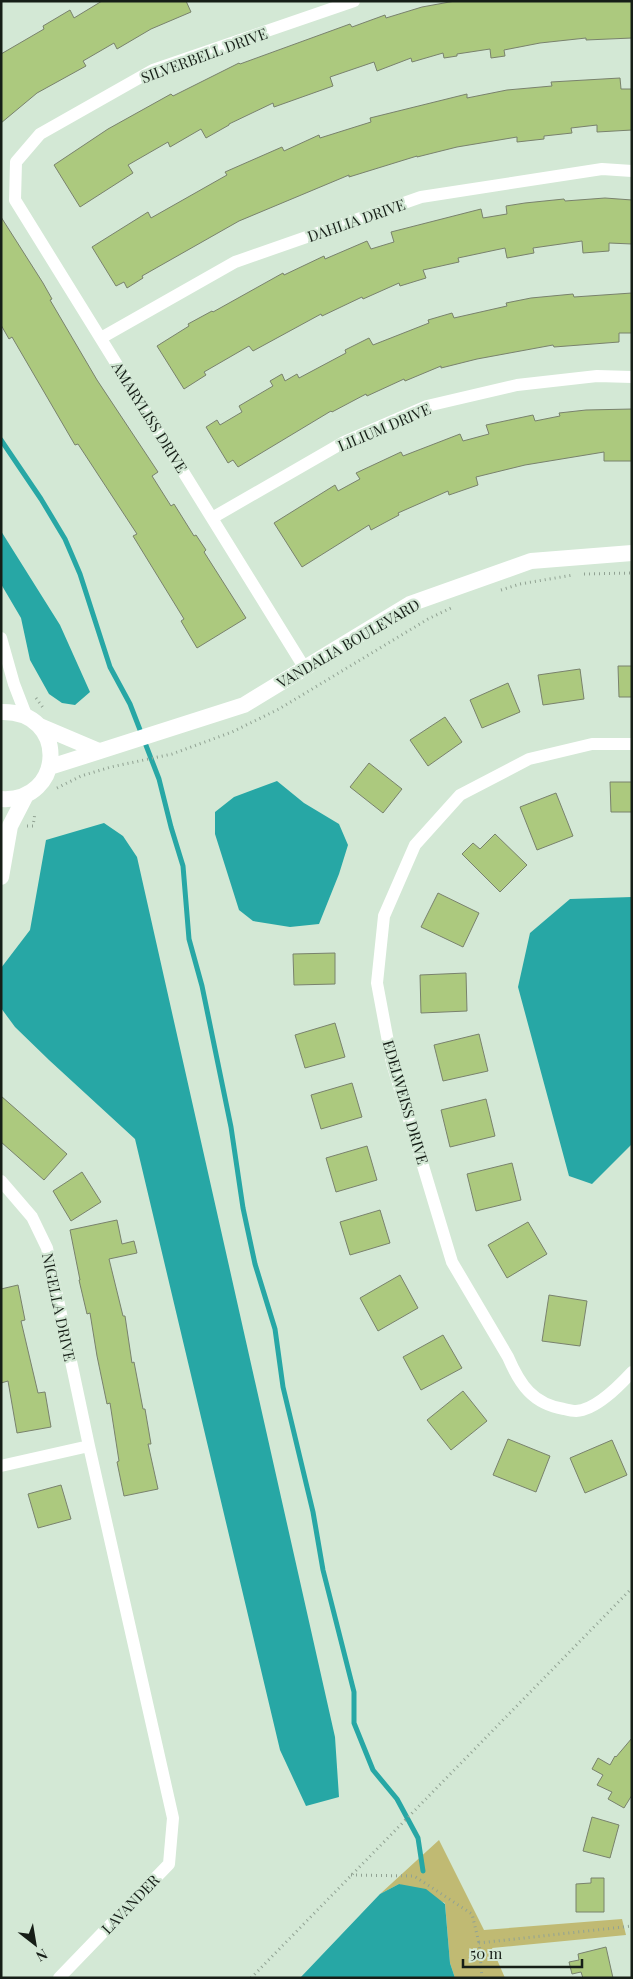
<svg xmlns="http://www.w3.org/2000/svg" width="633" height="1979" font-family="'Playfair Display',serif">
	<style>
		.green { fill: #c0ba73 }
		.water { fill: #27a7a5 }
		.lines { fill: none; stroke-linecap: round; stroke-linejoin: round }
		.stream { stroke: #27a7a5; stroke-width: 5 }
		.building { fill: #acc97e; stroke: #79826d }
		.path { stroke: #91a293; stroke-width: 3; stroke-dasharray: 1 4; stroke-linecap: butt }
		.minor { stroke: #fff; stroke-width: 12 }
		.tertiary { stroke: #fff; stroke-width: 16 }
		.labels { text-anchor: middle; dominant-baseline: central; stroke-width: 4.5; stroke-linejoin: round; paint-order: stroke }
		.street-label { font-size: 15px; fill: #161e17; stroke: #d3e8d5 }
	</style>
	<rect width="100%" height="100%" fill="#d3e8d5"/>
	<path class="green" d="M439 1840 484 1930 622 1919 626 1935 492 1948 505 1978H455L450 1963 445 1903 399 1884 380 1894Z"/>
	<path class="water" d="M1 531 60 625 90 692 75 705 62 703 49 694 30 660 21 618 1 584Z
		M277 781 304 803 339 824 348 845 339 874 319 924 290 927 253 921 239 910 215 834V812L234 797Z
		M104 823 123 836 137 857 335 1737 339 1797 306 1806 280 1750 135 1139 49 1060 15 1027 1 1008V968L30 930 46 840Z
		M632 897V1144L592 1184 569 1176 518 987 530 933 570 899Z
		M399 1884 426 1889 445 1904 450 1963 455 1978H300L380 1894Z"/>
	<g class="lines">
		<path class="stream" d="M1 440 41 499 65 539 80 574 110 667 130 704 159 779 171 827 183 866 189 939 202 986 231 1127 243 1208 255 1264 275 1329 283 1387 313 1512 323 1570 354 1692V1723L373 1770 397 1799 418 1838 423 1871"/>
	</g>
	<path class="building" d="M102 1H186L191 12 151 29 117 49 114 43 83 61 86 66 37 93 1 123V54L44 29 43 26 70 10 74 18Z
		M455 1H632V38L586 40V38L540 43 504 50 505 56 491 58 490 49 457 54V56L444 58 443 53 412 62 411 58 377 71 374 62 330 77 333 86 274 107 273 103 229 124V125L206 138 201 129 170 147 168 142 128 165 133 173 80 207 54 165 108 129 171 94 173 96 239 63 240 64 350 24 352 27 385 15 386 18 422 7Z
		M620 78 621 89H632V130L597 132V125L571 128 572 133 544 136V139L517 142V137L457 147 417 157V156L349 177V175L239 221 142 276 143 278 127 288 124 282 116 286 92 247 148 212 151 218 227 175 225 172 282 147 284 151 319 135 320 138 371 122 370 118 467 94V98L507 90 552 86 551 82Z
		M605 198 632 200V244L609 243V251L583 253 582 241 533 248 534 253 507 258 505 248 458 258 459 262 423 270 426 278 400 286 399 283 363 299 362 297 322 316 321 314 253 351 249 346 204 372 206 375 184 389 157 346 189 326 188 324 212 311 213 312 283 273 284 275 324 256 325 259 367 241 371 249 394 242 391 232 481 209 483 218 507 214 506 206 525 203 564 199 565 201Z
		M1 217 43 283 52 299 50 300 97 380 158 472 152 476 171 506 174 504 194 536 196 535 206 550 204 552 246 618 197 648 181 621 184 619 133 536 137 534 78 444 75 445 12 337 9 339 1 325Z
		M632 293V333H619V342L554 347 553 345 477 359 441 368V366L405 381 404 379 367 396 366 394 332 412 331 411 238 467 233 460 228 463 206 427 217 420 220 425 242 412 239 406 273 386 270 381 282 374 285 381 297 374 299 378 346 353 345 350 369 338 373 345 429 323 428 320 452 313 454 318 507 306 506 303 531 298 573 294 574 297Z
		M632 409V461H604V452L525 465 476 477 478 485 449 495 448 491 398 513 399 515 371 530 369 525 302 567 274 523 335 485 338 491 360 479 356 473 401 452 403 456 460 434 463 441 489 434 486 425 533 415 535 421 560 416 559 413 586 410Z
		M618 666H632V697H619Z
		M580 669 584 699 543 705 538 675Z
		M508 683 520 712 482 728 470 700Z
		M445 717 462 742 428 766 410 740Z
		M369 763 402 789 383 813 350 787Z
		M610 782H632V812H611Z
		M556 793 573 836 537 850 520 807Z
		M495 834 527 865 500 892 462 854 473 843 480 849Z
		M438 893 479 913 463 947 421 927Z
		M335 953V984L294 985 293 954Z
		M466 973 467 1011 421 1013 420 975Z
		M335 1023 345 1057 305 1068 295 1035Z
		M479 1034 488 1071 443 1081 434 1045Z
		M352 1083 362 1117 321 1129 311 1095Z
		M1 1096 67 1154 44 1180 1 1142Z
		M486 1099 495 1136 450 1147 441 1110Z
		M367 1146 377 1180 336 1192 326 1158Z
		M512 1163 521 1200 476 1211 467 1174Z
		M82 1172 101 1202 71 1221 53 1191Z
		M380 1210 390 1243 350 1255 340 1222Z
		M117 1220 122 1244 134 1241 137 1253 109 1259 123 1316H125L132 1363 134 1362 143 1409H145L151 1444H148L158 1489 124 1496 117 1462 119 1461 110 1403 107 1404 97 1356 90 1313 87 1314 79 1280H80L70 1230Z
		M528 1222 547 1254 507 1278 488 1245Z
		M400 1275 418 1308 378 1331 360 1298Z
		M18 1285 25 1320 21 1321 38 1393 45 1392 51 1427 17 1433 8 1381 1 1383V1289Z
		M549 1295 587 1301 580 1346 542 1341Z
		M443 1335 462 1368 421 1390 403 1357Z
		M463 1391 487 1421 451 1450 427 1420Z
		M508 1439 550 1456 536 1492 493 1475Z
		M612 1440 627 1475 585 1493 570 1458Z
		M61 1485 71 1519 38 1528 28 1494Z
		M632 1738V1795L624 1808 608 1799 612 1792 597 1785 603 1775 592 1769 598 1758 610 1765 615 1756 616 1757Z
		M592 1817 619 1825 610 1858 583 1851Z
		M591 1878H604V1912H576V1884L591 1883Z
		M606 1947 613 1978H583L581 1972 572 1974 569 1962 579 1960 578 1954Z"/>
	<g class="lines">
		<path class="path" d="M584 574 632 573
			M501 590 520 584 573 575
			M36 698 44 709
			M57 788 81 776 111 767 172 754 232 732 279 709 428 619 453 607
			M27 826H33L35 813
			M351 1875 414 1876 472 1914 479 1943
			M251 1978 632 1588
			M482 1978 479 1943 632 1926"/>
		<path class="minor" d="M101 338 235 262 421 197 602 169 632 171
			M212 518 344 442 427 406 517 385 597 376 632 377
			M1 638 14 684 26 715
			M304 667 15 200 16 162 40 134 153 70 354 1
			M632 744H592L529 759 460 795 415 845 384 916 377 983 392 1063 452 1262 508 1357C520 1385 533 1404 564 1409 568 1410 572 1411 576 1411 596 1410 619 1386 632 1372
			M1 1181 32 1217 47 1248 89 1446 173 1818 169 1864 59 1978
			M1 1466 89 1446"/>
		<path class="tertiary" d="M1 712C69 710 65 803 1 799
			M40 726 99 751
			M50 767 244 705 410 604 531 561 632 553
			M1 877 10 826 26 795"/>
	</g>
	<g class="labels">
		<g class="street-label">
			<text transform="translate(204 55) rotate(-20)">SILVERBELL DRIVE</text>
			<text transform="translate(356 220) rotate(-19)">DAHLIA DRIVE</text>
			<text transform="translate(150 417) rotate(58)">AMARYLISS DRIVE</text>
			<text transform="translate(384 427) rotate(-23)">LILIUM DRIVE</text>
			<text transform="translate(348 643) rotate(-30)">VANDALIA BOULEVARD</text>
			<text transform="translate(406 1102) rotate(74)">EDELWEISS DRIVE</text>
			<text transform="translate(59 1307) rotate(78)">NIGELLA DRIVE</text>
			<text transform="translate(130 1904) rotate(-46)">LAVANDER</text>
		</g>
	</g>
	<rect width="633" height="1979" fill="none" stroke="#161e17" stroke-width="5"/>
	<g transform="translate(35 1944) rotate(149)" stroke="#d3e8d5" stroke-width="4" paint-order="stroke">
	<path d="M0-4L9 19L0 12L-9 19Z" fill="#161e17"/>
	<text y="-8" font-size="14" font-weight="bold" text-anchor="middle" fill="#161e17">N</text>
	</g>
	<path d="M463 1959v8h119v-8" fill="none" stroke="#161e17" stroke-width="2.5"/>
	<text x="470" y="1959" font-size="15" fill="#161e17" stroke="#d3e8d5" stroke-width="4" paint-order="stroke">50 m</text>
</svg>
